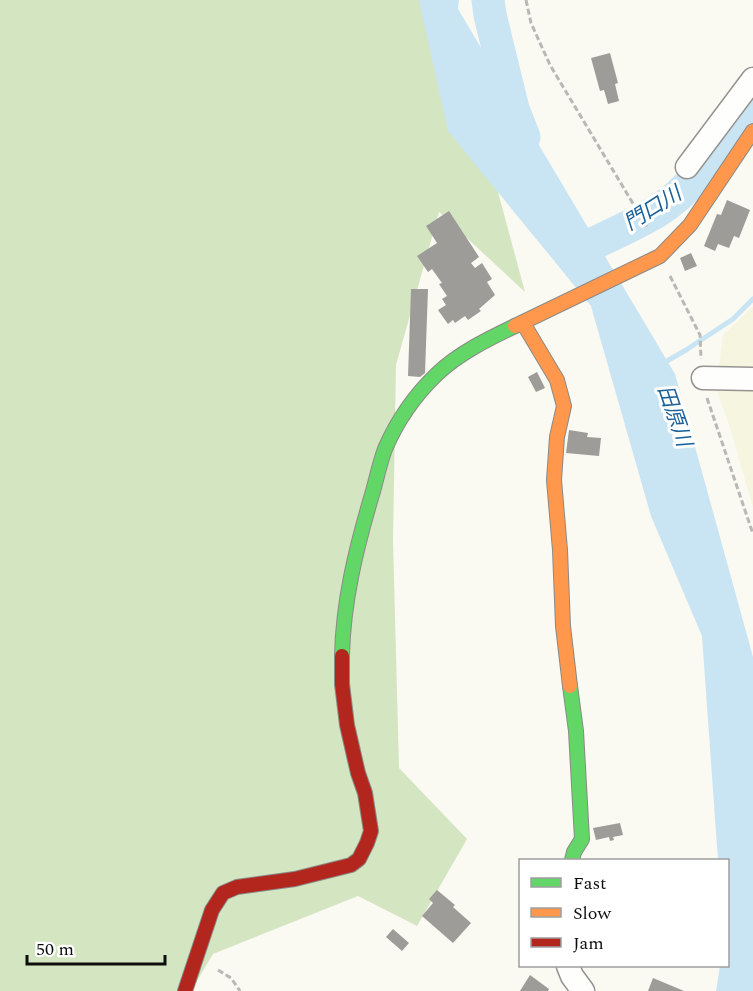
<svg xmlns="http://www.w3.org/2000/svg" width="753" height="991" font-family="Spectral,'Noto Sans JP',serif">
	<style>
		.farmland { fill: #f6f5df }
		.forest { fill: #d4e6c1 }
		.water { fill: #c9e4f3 }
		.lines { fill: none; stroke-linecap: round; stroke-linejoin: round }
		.stream { stroke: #c9e4f3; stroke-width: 5 }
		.river { stroke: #c9e4f3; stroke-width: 33 }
		.building { fill: #9d9c98 }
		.street-casing { stroke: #949390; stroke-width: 25 }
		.fast-casing { stroke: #8a8a87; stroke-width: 16 }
		.slow-casing { stroke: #8a8a87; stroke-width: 16 }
		.jam-casing { stroke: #8a8a87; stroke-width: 16 }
		.path { stroke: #b8b8b6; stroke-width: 3; stroke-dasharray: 6 3; stroke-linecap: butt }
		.street { stroke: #fefefd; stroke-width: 22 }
		.fast { stroke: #63d668; stroke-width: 14 }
		.slow { stroke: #ff974d; stroke-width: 14 }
		.jam { stroke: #b3261e; stroke-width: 14 }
		.labels { text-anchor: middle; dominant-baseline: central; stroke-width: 6; stroke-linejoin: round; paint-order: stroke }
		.water-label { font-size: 21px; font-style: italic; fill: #1b619a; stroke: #fff }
	</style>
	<rect width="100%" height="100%" fill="#faf9f2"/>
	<path class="farmland" d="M753 307V367L719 366 723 335Z
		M753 378V507L729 424 715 386Z"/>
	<path class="forest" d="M0 0H425L488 155 525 292 439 212 396 365 393 541 399 768 467 839 417 926 358 896 213 954 191 991H0Z"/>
	<path class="water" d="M419 0H459L458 9 675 374 753 657V991H716L720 966H728V860H718L702 636 651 516 591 306 448 131Z"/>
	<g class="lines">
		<path class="stream" d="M662 364 686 350 733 319 753 299"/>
		<path class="river" d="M488 0 490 15 513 109 524 137
			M586 247C609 236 634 225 656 212 696 188 726 139 753 102"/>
	</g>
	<path class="building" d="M610 53 618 83 615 84 619 101 608 104 604 90 600 91 591 58Z
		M727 200 750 210 739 238 734 236 729 248 718 244 715 251 704 246 717 214 721 215Z
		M449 211 479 257 471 263 475 268 482 263 492 279 487 282 495 295 479 309 481 311 468 320 465 316 455 323 453 320 448 324 438 310 446 305 442 299 447 296 439 284 442 283 432 269 428 272 417 256 437 243 426 226Z
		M691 253 697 266 685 271 680 258Z
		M411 289H428L425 373 420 377 408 376Z
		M537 372 545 388 536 392 528 377Z
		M569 430 588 433 587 437 601 438 599 456 566 453Z
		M620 823 623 835 613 837 614 840 610 841 609 837 596 840 593 828Z
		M437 890 455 905 453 907 471 923 453 943 422 916 433 903 429 899Z
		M393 929 409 943 402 951 386 937Z
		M530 975 549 989 548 991H520Z
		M653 978 684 991H648Z"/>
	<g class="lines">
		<defs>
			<path id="street" d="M687 167 753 79
				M703 378 753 379
				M568 966 572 976 583 991"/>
			<path id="fast" d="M342 656C343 602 356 549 371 498 376 482 379 465 385 449 397 421 415 395 437 374 459 353 488 339 515 326
				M570 686 576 731 582 839 574 852 572 860"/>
			<path id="slow" d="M523 323 557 380 564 406 557 437 554 480 560 550 563 626 570 686
				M515 326 660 256 690 225 753 131"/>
			<path id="jam" d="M185 991 212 910 223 893 237 887 295 879 351 865 359 859 367 843 371 831 365 793 358 773 347 725 342 684V656"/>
		</defs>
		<use href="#street" class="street-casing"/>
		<use href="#fast" class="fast-casing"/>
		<use href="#slow" class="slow-casing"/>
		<use href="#jam" class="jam-casing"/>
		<path class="path" d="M526 0 531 23 550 65 647 227
			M670 276 700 335 701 359
			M707 398 753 534
			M218 970 231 978 240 991"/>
		<use href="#street" class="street"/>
		<use href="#fast" class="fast"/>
		<use href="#slow" class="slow"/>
		<use href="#jam" class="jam"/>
	</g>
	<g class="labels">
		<g class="water-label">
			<text transform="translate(653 209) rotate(-32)">門口川</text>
			<text transform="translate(674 416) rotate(71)">田原川</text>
		</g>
	</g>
	<rect x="519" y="859" width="210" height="108" fill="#ffffff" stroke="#9e9e9e" stroke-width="1.5"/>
	<rect x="531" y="878" width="30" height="9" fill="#63d668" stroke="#9e9e9e" stroke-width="1.5"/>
	<text x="573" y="889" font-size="18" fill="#0d0d0d">Fast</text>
	<rect x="531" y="908" width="30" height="9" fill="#ff974d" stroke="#9e9e9e" stroke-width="1.5"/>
	<text x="573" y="919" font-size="18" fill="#0d0d0d">Slow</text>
	<rect x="531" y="938" width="30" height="9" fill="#b3261e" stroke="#9e9e9e" stroke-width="1.5"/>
	<text x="573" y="949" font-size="18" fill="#0d0d0d">Jam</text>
	<path d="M27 955v9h138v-9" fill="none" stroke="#0d0d0d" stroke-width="3"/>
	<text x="36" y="955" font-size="18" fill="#0d0d0d" stroke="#ffffff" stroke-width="4.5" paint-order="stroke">50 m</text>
</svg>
